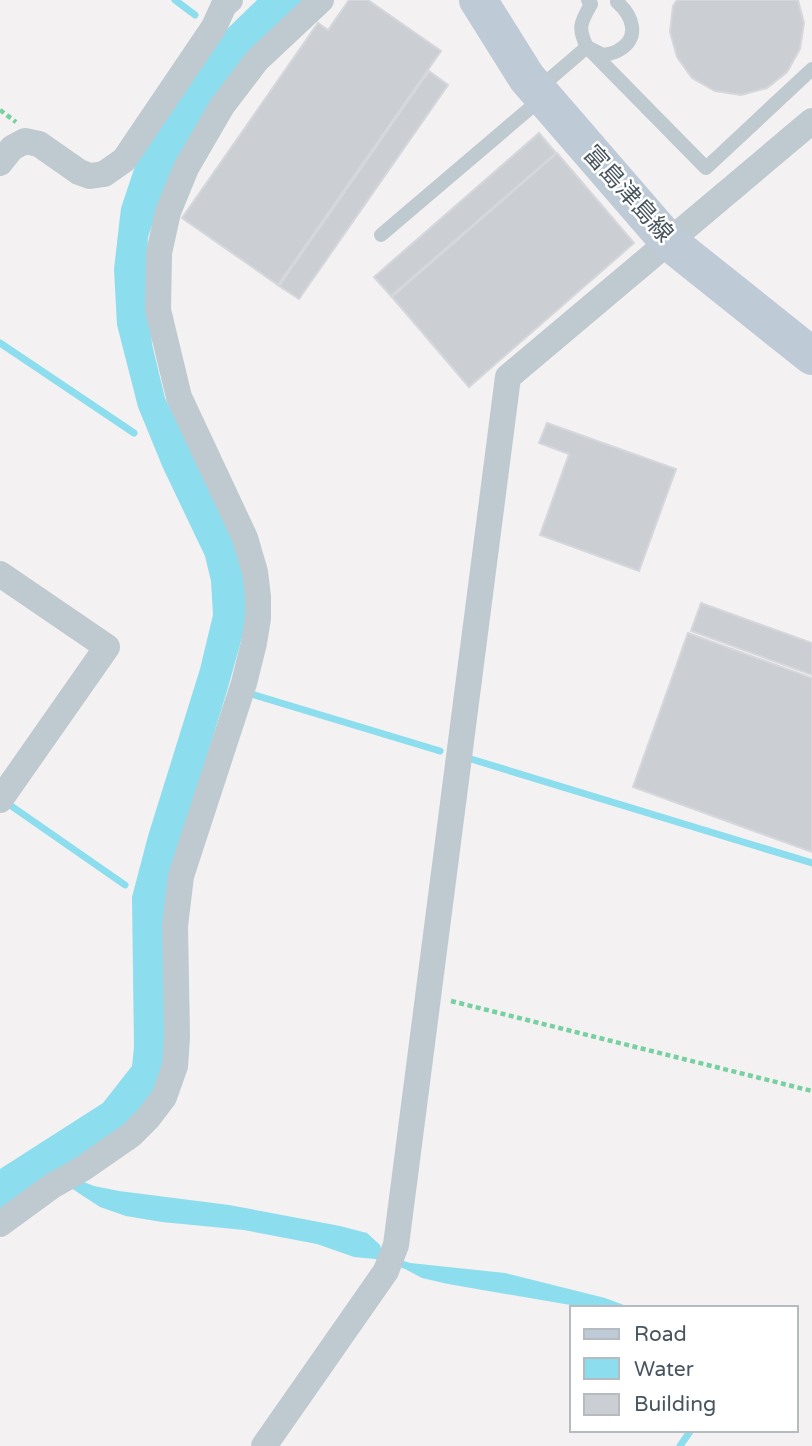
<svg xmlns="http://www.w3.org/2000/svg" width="812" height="1446" font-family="'Varela Round','Noto Sans JP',sans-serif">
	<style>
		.water { fill: #8cddee }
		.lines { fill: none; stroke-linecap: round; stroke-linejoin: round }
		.stream { stroke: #8cddee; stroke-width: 7 }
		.building { fill: #cbced3; stroke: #d5d7dc; stroke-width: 2 }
		.path { stroke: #76d0a1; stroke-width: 4.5; stroke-dasharray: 5 3.5; stroke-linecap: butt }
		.service { stroke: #bec9d0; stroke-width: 14 }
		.minor { stroke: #bec9d0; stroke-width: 26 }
		.secondary { stroke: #becad5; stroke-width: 38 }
		.labels { text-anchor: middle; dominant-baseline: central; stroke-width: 5; stroke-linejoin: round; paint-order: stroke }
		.street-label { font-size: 24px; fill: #48555f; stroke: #fff }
	</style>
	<rect width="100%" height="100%" fill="#f3f1f1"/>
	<path class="water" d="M257 0H306L166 184 148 237 146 277 152 344 165 398 218 505 236 550 247 581V620L227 691 182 837 167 1045 162 1081 84 1182 94 1186 119 1191 229 1205 340 1226 367 1233 380 1245 381 1249 395 1258 410 1263 505 1273 605 1298 632 1308H588L448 1284 422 1278 405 1269 375 1259 354 1257 317 1244 244 1230 162 1222 126 1216 100 1207 71 1188 0 1213V1169L103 1103 132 1066 134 1047 132 897 148 836 200 669 213 615 211 581 205 556 163 468 138 407 117 325 114 269 121 208 135 166 224 32Z"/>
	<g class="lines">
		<path class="stream" d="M175 0 195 15
			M0 343 134 433
			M248 693 440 751
			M471 759 812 863
			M7 803 125 885
			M680 1446 691 1430"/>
	</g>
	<path class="building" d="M349 0H368L441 51 278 285 182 218 318 23 328 30Z
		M677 0H798L804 23 800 49 787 72 767 88 741 95 715 91 692 78 677 57 670 32 673 6Z
		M429 71 448 85 299 299 279 286Z
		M539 133 556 153 391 296 374 277Z
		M557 153 634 243 469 387 392 297Z
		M547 423 676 469 639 571 540 535 569 454 539 443Z
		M701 603 812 643V675L691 631Z
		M688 633 812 678V852L633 787Z"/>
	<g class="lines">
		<path class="path" d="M0 110 16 122
			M451 1001 812 1091"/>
		<path class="service" d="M588 0 591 4C581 22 577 27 587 47L706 168 812 69
			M538 89 587 47 603 55C608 54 615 53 619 50 641 37 632 15 617 2
			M381 235 542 98"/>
		<path class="minor" d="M0 163 12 148 25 141 39 144 79 172 90 176 104 174 124 160 214 27 224 5 230 0
			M0 574 107 647 0 800
			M0 1224 52 1186 82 1169 131 1135 148 1118 164 1097 175 1066 177 1037 175 926 181 876 244 683 254 643 258 618V597L255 572 245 538 179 397 158 310 159 253 168 212 186 168 222 106 257 60 321 0
			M264 1446 386 1271 396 1245 508 377 812 121"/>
		<path class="secondary" d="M478 0 527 78 668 241 812 356"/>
	</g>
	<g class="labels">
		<g class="street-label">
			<text transform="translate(628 194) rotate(48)">富島津島線</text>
		</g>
	</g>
	<rect x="570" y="1306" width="228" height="126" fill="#ffffff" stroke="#b6bbbf" stroke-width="2"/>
	<rect x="584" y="1329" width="35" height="10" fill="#becad5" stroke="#b6bbbf" stroke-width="2"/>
	<text x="634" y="1341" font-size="21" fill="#48555f">Road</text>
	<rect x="584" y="1358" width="35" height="21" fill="#8cddee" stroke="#b6bbbf" stroke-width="2"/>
	<text x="634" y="1376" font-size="21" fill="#48555f">Water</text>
	<rect x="584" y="1394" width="35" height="21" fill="#cbced3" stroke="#b6bbbf" stroke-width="2"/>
	<text x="634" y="1411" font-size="21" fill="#48555f">Building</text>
</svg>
